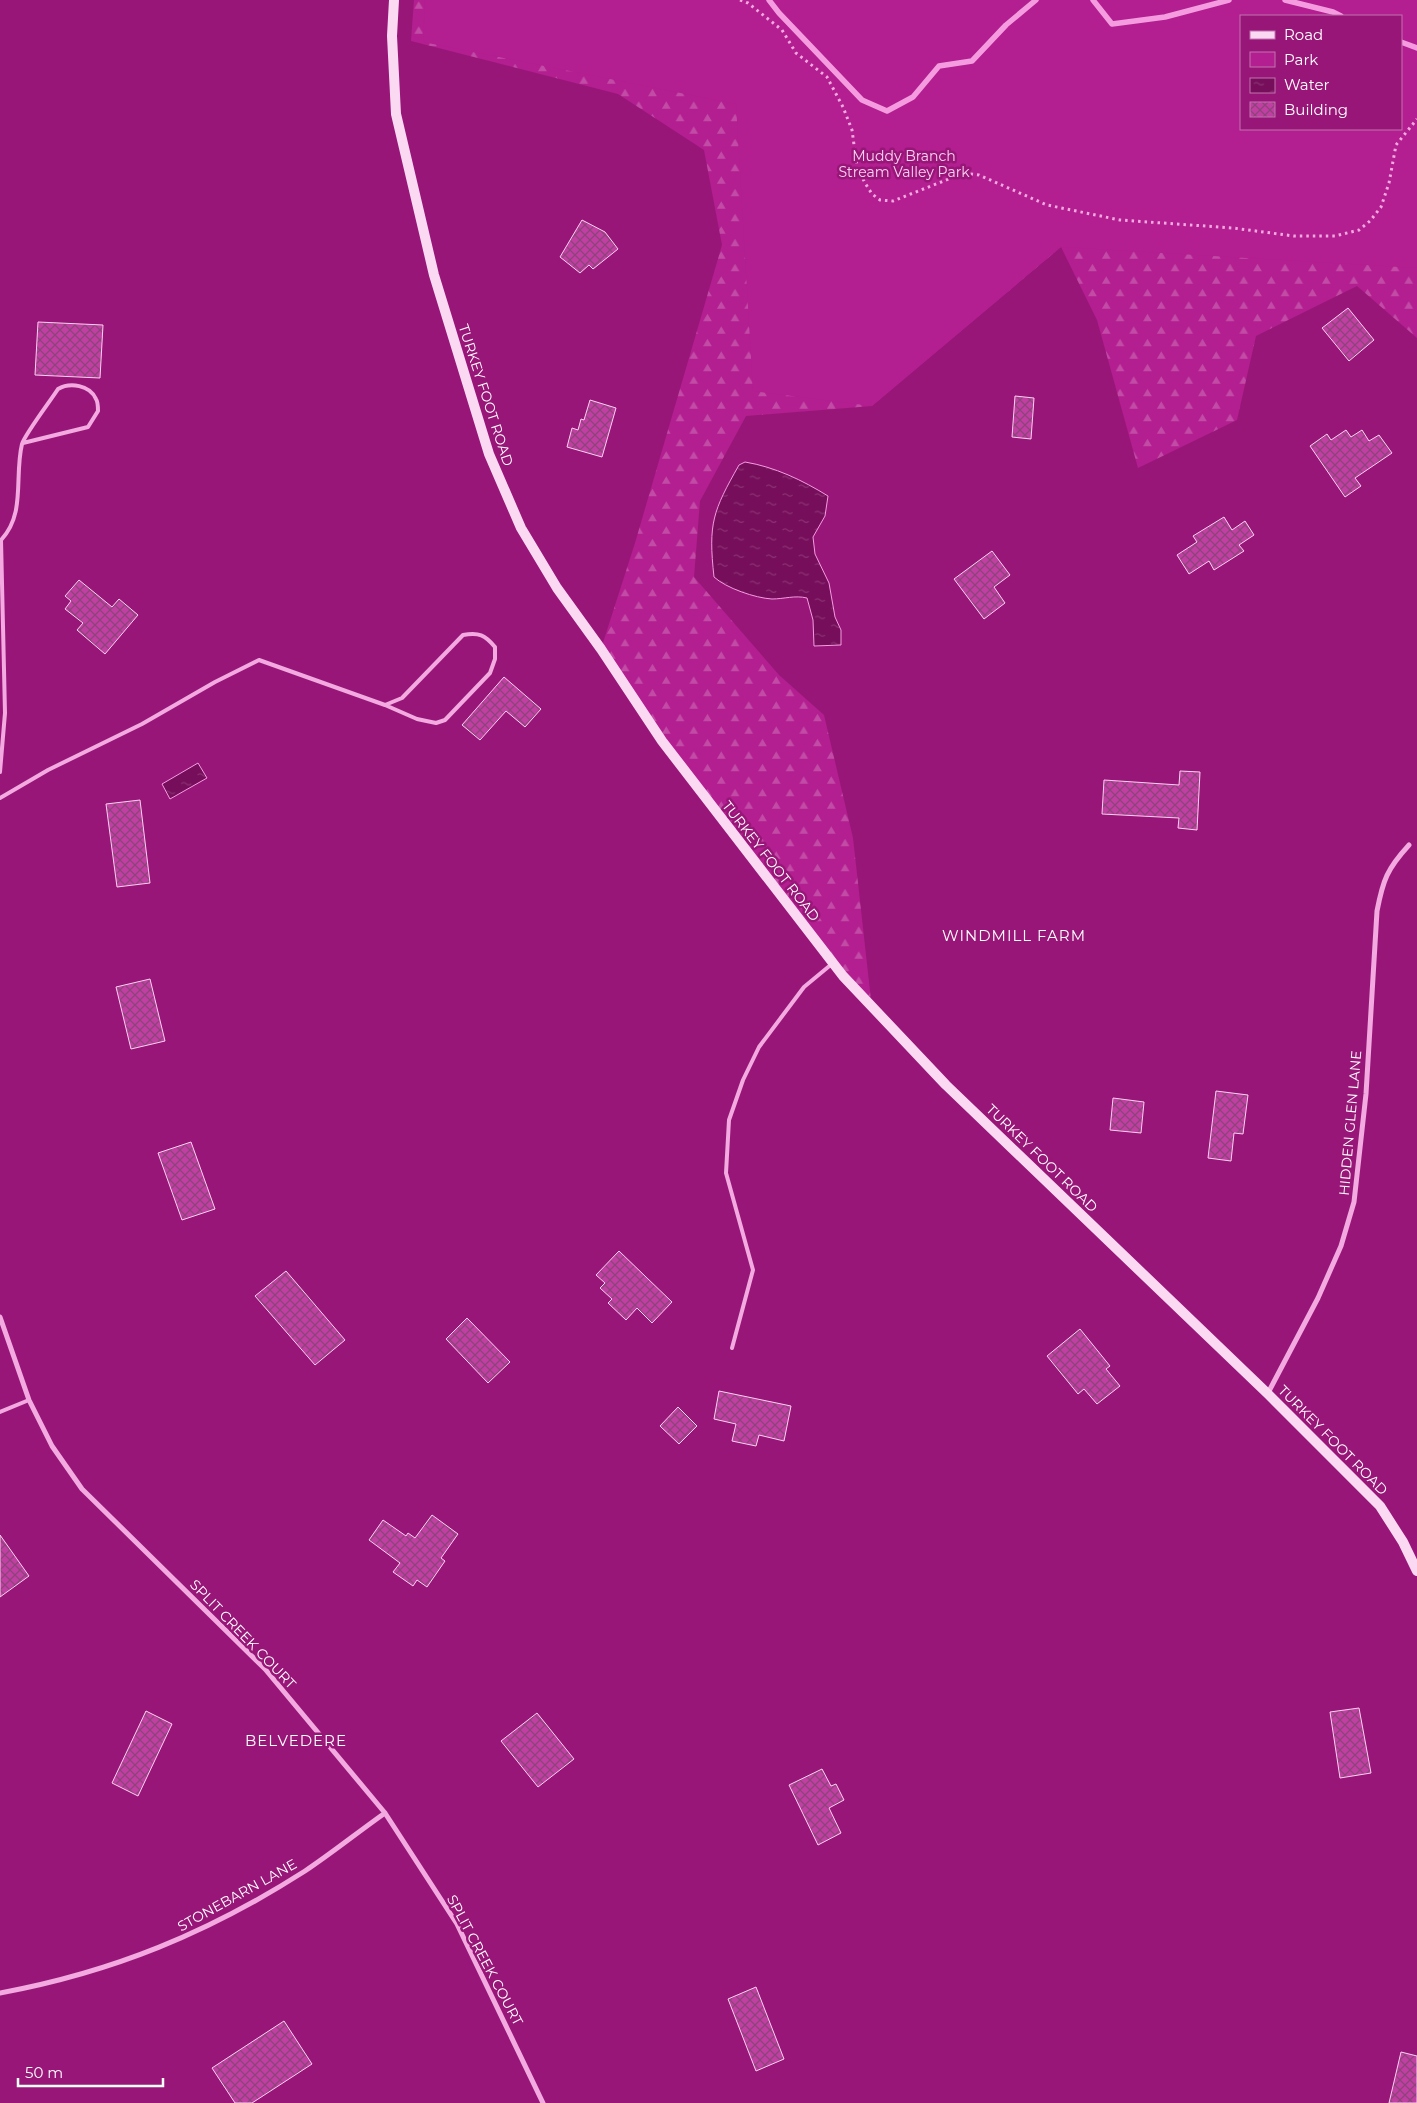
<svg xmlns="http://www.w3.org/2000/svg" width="1417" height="2103" font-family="Montserrat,sans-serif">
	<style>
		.forest { fill: url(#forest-firs); fill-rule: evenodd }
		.park { fill: #b31e90; fill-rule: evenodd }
		.water { fill: url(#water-ripples); stroke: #f59ce1 }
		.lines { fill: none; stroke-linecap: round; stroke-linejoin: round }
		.stream { stroke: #f59ce1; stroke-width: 5.5 }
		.building { fill: url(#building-cross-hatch); stroke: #fcd2f2 }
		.path { stroke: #f2aae1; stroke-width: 3; stroke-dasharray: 2.5 4; stroke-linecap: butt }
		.lane { stroke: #f2aae1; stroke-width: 4 }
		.street { stroke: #f2aae1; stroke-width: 5 }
		.secondary { stroke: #fcd9f3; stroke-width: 10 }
		.labels { text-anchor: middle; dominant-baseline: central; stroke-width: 5; stroke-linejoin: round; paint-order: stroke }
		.park-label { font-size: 14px; fill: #fcd2f2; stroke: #991679 }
		.street-label { font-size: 14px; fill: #fff; stroke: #991679 }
		.neighbourhood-label { font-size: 15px; letter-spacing: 1px; fill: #fff; stroke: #991679 }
	</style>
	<defs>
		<pattern id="forest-firs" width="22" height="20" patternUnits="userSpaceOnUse" patternTransform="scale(1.25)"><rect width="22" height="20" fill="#b31e90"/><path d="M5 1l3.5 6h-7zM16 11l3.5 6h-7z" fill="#c24ba6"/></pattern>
		<pattern id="water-ripples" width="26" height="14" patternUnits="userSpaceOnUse" patternTransform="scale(1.25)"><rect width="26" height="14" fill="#760e5b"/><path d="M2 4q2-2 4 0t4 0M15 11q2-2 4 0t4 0" fill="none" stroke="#8b3274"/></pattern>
		<pattern id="building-cross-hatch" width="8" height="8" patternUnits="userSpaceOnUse" patternTransform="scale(1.25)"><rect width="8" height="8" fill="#c13ea2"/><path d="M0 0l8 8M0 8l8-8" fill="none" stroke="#8c447b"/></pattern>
	</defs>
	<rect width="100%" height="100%" fill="#991679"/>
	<path class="forest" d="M414 0H1417V338L1357 286 1256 336 1237 420 1138 468 1097 320 1061 247 872 406 746 416 700 501 694 577 779 675 824 715 853 838 872 1009 662 741 601 649 635 543 722 245 704 150 618 94 411 41ZM1241 16H1401V129H1241Z"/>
	<path class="park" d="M425 0H1417V268L1061 247 872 406 753 391 736 104 423 42ZM1241 16H1401V129H1241Z"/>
	<path class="water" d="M745 462C775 467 802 480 828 496L825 516 813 537 815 554 829 583 835 617 841 630V645L814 646 813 620 807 598C795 595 784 599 772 599 755 598 726 588 714 577 708 523 713 511 739 465Z
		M198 763 207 778 170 799 162 784Z"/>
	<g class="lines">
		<path class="stream" d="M769 0 779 13 862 100 887 111 913 97 939 66 972 61 1006 25 1036 0
			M1093 0 1112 24 1165 17 1229 0
			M1285 0 1333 12 1341 16
			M1401 42 1417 48"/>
	</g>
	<path class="building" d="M582 220 605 232 618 249 593 269 589 265 580 273 560 257Z
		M1348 308 1374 340 1349 361 1322 328Z
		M38 322 103 325 100 378 35 375Z
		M1015 396 1034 398 1031 439 1012 437Z
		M590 400 616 408 602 457 567 447 572 428 578 430 581 419 584 420Z
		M1346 430 1351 437 1362 430 1369 441 1379 435 1392 453 1355 478 1361 486 1345 497 1310 446 1327 434 1331 440Z
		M1224 517 1232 530 1245 521 1254 535 1239 545 1244 551 1214 570 1209 561 1189 574 1177 555 1197 542 1193 536Z
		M992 551 1010 575 994 587 1005 603 984 619 954 579Z
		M79 580 112 607 119 599 138 615 105 654 77 630 83 623 65 609 71 601 65 596Z
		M504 677 541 709 525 727 506 711 480 740 462 725Z
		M1180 771 1200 772 1197 830 1178 828 1179 818 1102 814 1104 780 1179 785Z
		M140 800 150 883 117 887 106 804Z
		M150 979 165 1041 131 1049 116 987Z
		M1216 1091 1248 1095 1243 1134 1234 1133 1231 1161 1208 1158Z
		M1113 1098 1144 1102 1141 1133 1110 1130Z
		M191 1142 215 1209 182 1220 158 1153Z
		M619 1251 672 1302 652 1323 637 1308 626 1320 608 1303 612 1299 600 1288 605 1283 596 1275Z
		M286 1271 345 1340 315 1365 255 1296Z
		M467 1318 510 1362 488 1383 446 1339Z
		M1080 1329 1110 1366 1106 1369 1120 1386 1097 1404 1084 1389 1078 1394 1047 1356Z
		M719 1391 791 1406 784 1441 759 1435 756 1446 732 1441 736 1424 714 1419Z
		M678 1407 697 1426 679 1444 660 1426Z
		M432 1515 458 1534 441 1558 445 1561 427 1587 417 1580 413 1586 393 1572 400 1563 369 1540 383 1520 406 1536 408 1533 415 1538Z
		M0 1535 29 1576 0 1597Z
		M1359 1708 1371 1773 1340 1778 1330 1712Z
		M146 1711 172 1724 138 1796 112 1783Z
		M537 1713 574 1759 538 1787 501 1741Z
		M822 1769 831 1786 836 1784 844 1800 829 1808 841 1833 818 1845 789 1785Z
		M756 1987 784 2059 756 2071 728 1999Z
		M284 2021 312 2064 252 2103H235L212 2068Z
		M1401 2052 1417 2056V2103H1389Z"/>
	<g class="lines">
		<path class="path" d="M740 0 748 3 782 30 796 53 827 77 843 107 852 130 857 167 865 183 872 194 880 200 893 201 964 173 979 175 1047 205 1120 220 1233 228 1294 236H1335L1359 230 1370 221 1381 207 1389 183 1396 145 1417 119"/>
		<path class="lane" d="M0 772 5 713 1 540C26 514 14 477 22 444 25 434 51 400 58 389 70 382 90 385 96 399 98 402 98 407 98 411L88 427 23 443
			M0 798 48 770 142 724 215 682 259 660 385 705 417 719 436 723 445 720 490 673 495 659V647C485 635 479 632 463 635L402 698 385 705
			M732 1348 753 1270 726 1173 729 1120 743 1080 759 1047 804 987 833 963
			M0 1412 29 1400"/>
		<path class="street" d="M0 1317 29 1400 52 1446 82 1489 265 1669 385 1813 457 1924 543 2103
			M1268 1393 1318 1298 1341 1246 1354 1202 1366 1094 1377 911C1383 880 1387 869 1409 845
			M0 1993C113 1972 208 1933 305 1871 332 1853 358 1832 385 1813"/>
		<path class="secondary" d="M394 0 392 36 396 114 434 275 489 454 521 528 557 588 601 649 662 741 843 976 946 1085 1268 1394 1380 1506 1403 1542 1417 1571"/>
	</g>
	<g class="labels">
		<g class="park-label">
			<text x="904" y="156">Muddy Branch<tspan x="904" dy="16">Stream Valley Park</tspan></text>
		</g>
		<g class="street-label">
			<text transform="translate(486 395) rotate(72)">TURKEY FOOT ROAD</text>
			<text transform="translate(771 861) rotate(52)">TURKEY FOOT ROAD</text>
			<text transform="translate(1350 1123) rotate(-85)">HIDDEN GLEN LANE</text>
			<text transform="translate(1042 1158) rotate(44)">TURKEY FOOT ROAD</text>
			<text transform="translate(1333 1440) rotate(45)">TURKEY FOOT ROAD</text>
			<text transform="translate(243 1634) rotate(46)">SPLIT CREEK COURT</text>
			<text transform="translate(237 1895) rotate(-29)">STONEBARN LANE</text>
			<text transform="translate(485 1960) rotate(62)">SPLIT CREEK COURT</text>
		</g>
		<g class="neighbourhood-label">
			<text x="1014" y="935">WINDMILL FARM</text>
			<text x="296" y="1740">BELVEDERE</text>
		</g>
	</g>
	<rect x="1240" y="15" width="162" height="115" fill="#991679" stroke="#c273af"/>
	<rect x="1250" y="31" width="25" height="8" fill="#fcd9f3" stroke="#c273af"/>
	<text x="1284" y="40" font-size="15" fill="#ffffff">Road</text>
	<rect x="1250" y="52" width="25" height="15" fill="#b31e90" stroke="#c273af"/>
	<text x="1284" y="65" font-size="15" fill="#ffffff">Park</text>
	<rect x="1250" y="78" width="25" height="15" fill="url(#water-ripples)" stroke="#c273af"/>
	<text x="1284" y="90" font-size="15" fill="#ffffff">Water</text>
	<rect x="1250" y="102" width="25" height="15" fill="url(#building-cross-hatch)" stroke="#c273af"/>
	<text x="1284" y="115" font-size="15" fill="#ffffff">Building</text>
	<path d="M18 2078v8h145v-8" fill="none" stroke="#ffffff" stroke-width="2.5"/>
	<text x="25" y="2078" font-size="15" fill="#ffffff" stroke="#991679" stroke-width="4" paint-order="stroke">50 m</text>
</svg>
